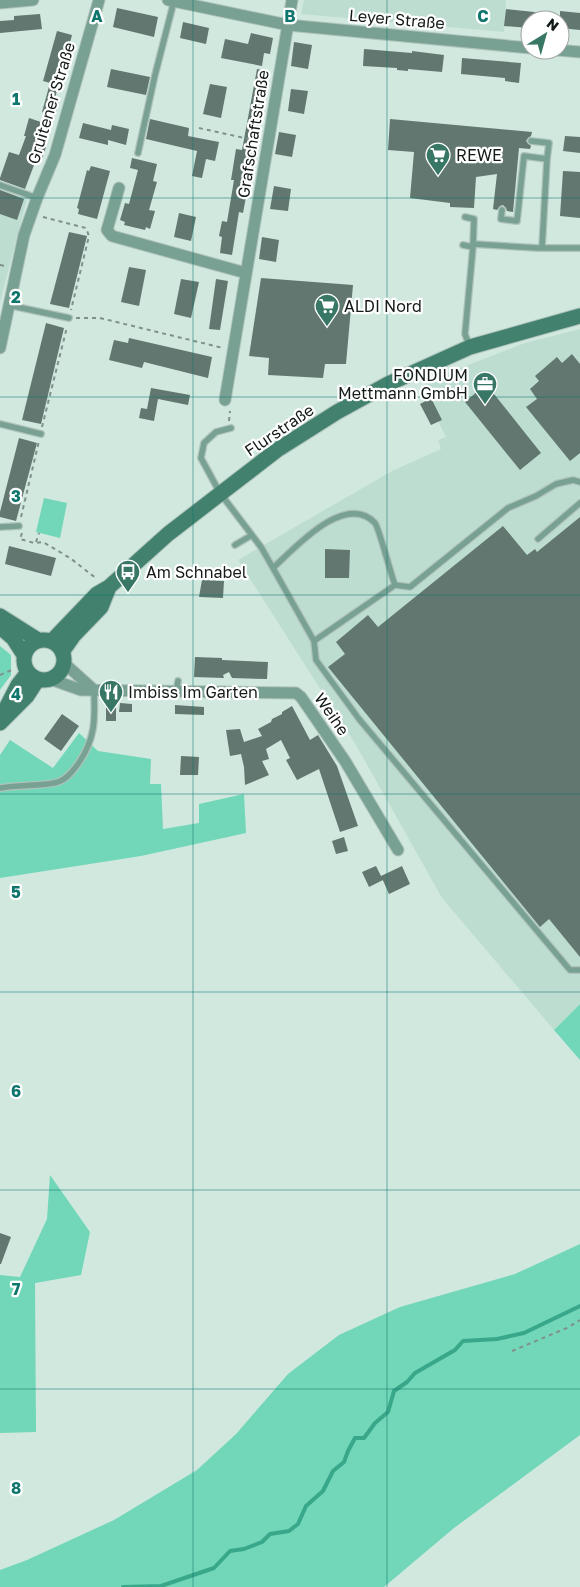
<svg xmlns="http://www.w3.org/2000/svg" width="580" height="1587" font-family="'Golos Text',sans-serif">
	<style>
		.built { fill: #beddd1 }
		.green { fill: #71d7b8 }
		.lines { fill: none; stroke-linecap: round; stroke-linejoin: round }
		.stream { stroke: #39a78a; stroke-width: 4 }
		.building { fill: #62776f }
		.lane-casing { stroke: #afc3bb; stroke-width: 8 }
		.street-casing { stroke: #afc3bb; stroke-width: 13 }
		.secondary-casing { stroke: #afc3bb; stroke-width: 17 }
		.path { stroke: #80918b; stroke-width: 2; stroke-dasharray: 4 4; stroke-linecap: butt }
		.lane { stroke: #79a193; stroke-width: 5.5 }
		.street { stroke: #79a193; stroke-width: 11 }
		.secondary { stroke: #41816e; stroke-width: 15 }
		.grid { fill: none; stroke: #0f766e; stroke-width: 1; stroke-opacity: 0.55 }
		.labels { text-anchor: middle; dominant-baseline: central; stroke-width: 4.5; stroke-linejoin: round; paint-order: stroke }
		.street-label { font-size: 16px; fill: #131b18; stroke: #fff }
		.poi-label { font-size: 16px; fill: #131b18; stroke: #fff; text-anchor: start }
		.grid-label { font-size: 16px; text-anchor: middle; font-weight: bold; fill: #0f766e; stroke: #fff; stroke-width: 4.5; stroke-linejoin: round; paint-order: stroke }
	</style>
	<rect width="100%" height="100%" fill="#d1e8df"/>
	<path class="built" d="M304 0H506L504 32 301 14Z
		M0 181 29 191 0 302Z
		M580 329V1004L554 1030 442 898 356 745 238 560 392 471 441 449 438 440 446 437 421 387 450 372 525 343Z"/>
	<path class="green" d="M44 498 67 503 60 538 36 532Z
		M0 646 11 655V675L0 690Z
		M79 733 98 751 151 759 150 784H161L163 829 199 823V804L244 794 246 833 141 856 0 878V755L10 740 53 768Z
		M580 1004V1060L554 1030Z
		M50 1175 90 1232 81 1275 35 1283 36 1432 0 1433V1275L20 1277 47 1219Z
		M580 1244V1435L454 1528 384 1587H0V1570L27 1560 114 1520 197 1470 236 1434 288 1374 339 1335 400 1307 515 1274Z"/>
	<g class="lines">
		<path class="stream" d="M123 1587 161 1586 214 1568 230 1551 244 1549 262 1542 270 1534 289 1531 298 1524 306 1506 323 1491 333 1471 344 1462 348 1451 355 1438H364L375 1423 388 1412 394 1391 407 1382 415 1373 455 1350 463 1341 497 1339 524 1333 580 1306"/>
	</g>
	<path class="building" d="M117 8 158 17 154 37 113 27Z
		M506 9 553 14 552 20H530V28L504 26Z
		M560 11 580 13V30L560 28Z
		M40 14 42 29 0 33V21L14 20V16Z
		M183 22 209 28 206 44 180 38Z
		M57 31 72 35 55 98 60 99 55 116 42 112 50 83 43 81Z
		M251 33 273 38 270 54 264 53 262 66 221 58 225 39 248 44Z
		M294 42 312 45 308 69 291 66Z
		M364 49 412 53V51L444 55 442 72 408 69V71L397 70V68L363 66Z
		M462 58 521 63 519 83 505 81V78L461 74Z
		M111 69 150 77 146 95 107 87Z
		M257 69 267 71 256 138 255 137 244 196 246 197 243 213 239 212 232 255 220 253 222 237 219 236 222 221 227 222 234 180H231L236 149 242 150Z
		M210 84 227 87 221 118 203 114Z
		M291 89 308 91 304 114 288 111Z
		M29 118 44 123 38 144 46 147 42 159 37 157 25 189 0 180V178L9 152 19 155 26 136H24Z
		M150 119 189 128 188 136 219 142 215 161 206 159 202 178 192 176 197 151 146 139Z
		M390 119 532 132 531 136 528 138 526 141 531 146 530 149 519 148 513 212 507 211 506 208 503 205 500 206 497 210 493 209 497 174 476 177 474 208 450 207V203L410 198 414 152 388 150Z
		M83 123 111 130 112 125 129 129 126 145 108 140V145L79 138Z
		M279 132 296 135 292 157 275 154Z
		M565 136 580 137V153L563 151Z
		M132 158 157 164 153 181 157 182 149 210 155 211 150 229 146 227 145 230 124 225 125 222 120 220 125 203 129 204 138 170 130 168Z
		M91 166 110 171 97 219 78 214 79 209 77 208 87 170 89 171Z
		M563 171 580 172V218L560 216Z
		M274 186 291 189 288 211 270 209Z
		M0 190 24 199 17 220 0 214Z
		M179 213 196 217 191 241 174 237Z
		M69 232 87 236 69 308 50 304Z
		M262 237 279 240 276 262 259 259Z
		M129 267 146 270 139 306 121 302Z
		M261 278 353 285 346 364H325L323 378 268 375 269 358 249 356Z
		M181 279 199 282 191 318 174 314Z
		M216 279 228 281 220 330 209 329Z
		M46 323 64 328 41 424 22 420Z
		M129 338 212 357 208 378 144 362 142 368 109 360 114 340 128 343Z
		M572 354 580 364V453L570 461 526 407 537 399 530 389 539 381 535 376 557 357 562 363Z
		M486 384 541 453 520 470 465 402Z
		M151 388 190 395 188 405 158 399 154 421 139 418 141 408 147 409Z
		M431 398 442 420 431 425 420 404Z
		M19 438 37 443 16 521 0 517V512Z
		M580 517V957L549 919 540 927 328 667 345 654 336 642 368 615 378 627 503 526 527 555 535 549 537 552Z
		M9 546 56 558 51 576 5 564Z
		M325 549 350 550 349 578H325Z
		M202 580 224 581 223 598 199 597Z
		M195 657 222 658V660L268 662 267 679 232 678 229 672 223 675 224 678 194 677Z
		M120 703 132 704V712H119Z
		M106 705 116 706V721H106Z
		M175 705 204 707V715L175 714Z
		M292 706 310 740 318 735 337 766 358 826 340 832 319 769 297 780 286 760 290 758 281 740 266 749 269 759 262 761 269 775 245 785 244 767 241 754 230 756 226 730 240 729 244 742 262 736 258 729 271 722 272 719 282 714V712Z
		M62 714 79 726 61 751 44 739Z
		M181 756 199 757 198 775H180Z
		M344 837 348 851 336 854 332 841Z
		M376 866 383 880 369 887 362 872Z
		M402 866 410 884 389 894 381 876Z
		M0 1233 11 1237 1 1264H0Z"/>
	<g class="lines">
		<defs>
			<path id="lane" d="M138 153 155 75 174 1
				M0 185 37 198
				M502 210 501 219 517 221 524 156 547 159 549 143 531 141
				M465 217 474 219 473 247 465 334 470 347
				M473 244 538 248H580
				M463 245 473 247
				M542 248 547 159
				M8 305 69 318
				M0 424 41 434
				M231 428 216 432 204 443 201 458 220 493 261 547 273 568 314 641 316 660 359 719 570 970H580
				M0 527 19 526
				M538 539 580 503
				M235 545 252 535
				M273 568C294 549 345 491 375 523 379 528 391 575 395 585
				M314 641 395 585 410 587 508 508 536 496 556 484 573 480 580 482
				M176 692 178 681
				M0 788C19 784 40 787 58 782 67 779 73 771 78 764 96 738 95 719 94 690"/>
			<path id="street" d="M168 0 288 25 530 48
				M0 3 33 0
				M557 50 580 52
				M119 188 107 230 112 236 246 273
				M0 348 24 235 37 198 55 155 99 0
				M225 400 292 0
				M64 663 94 690
				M50 679 81 690 296 693 301 697 345 761 398 850"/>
			<path id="secondary" d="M0 616 38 640
				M0 627 13 638 24 655
				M24 660a20 20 0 1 1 40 0a20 20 0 1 1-40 0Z
				M52 641 97 594 109 587 168 534 277 450 337 412 388 384 470 347 580 316
				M62 652 74 635 101 607 109 587
				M4 712 18 685 28 672
				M0 723 27 696 38 679"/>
		</defs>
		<use href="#lane" class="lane-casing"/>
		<use href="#street" class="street-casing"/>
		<use href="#secondary" class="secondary-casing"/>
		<path class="path" d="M199 128 258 141
			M43 217 86 228 89 236 71 310
			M0 265 6 266
			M76 318H100L223 348
			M229 421 230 411
			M42 427 67 327
			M21 517 39 441
			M22 533 20 539 34 543 43 542 70 558 97 579
			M36 542 39 533
			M0 675 14 669
			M512 1351 567 1328 580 1320"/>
		<use href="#lane" class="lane"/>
		<use href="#street" class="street"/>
		<use href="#secondary" class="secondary"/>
	</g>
	<path class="grid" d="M193 0V1587M387 0V1587M0 198H580M0 397H580M0 595H580M0 794H580M0 992H580M0 1190H580M0 1389H580"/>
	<defs>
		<symbol id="supermarket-pin" viewBox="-11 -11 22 30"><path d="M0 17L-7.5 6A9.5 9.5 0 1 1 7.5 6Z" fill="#387765" stroke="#fff"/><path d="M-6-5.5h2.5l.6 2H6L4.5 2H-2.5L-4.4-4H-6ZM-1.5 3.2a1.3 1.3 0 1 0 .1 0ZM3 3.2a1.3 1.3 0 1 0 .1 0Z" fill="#fff"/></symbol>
		<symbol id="office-pin" viewBox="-11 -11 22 30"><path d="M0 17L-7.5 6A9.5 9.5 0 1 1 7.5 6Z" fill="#387765" stroke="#fff"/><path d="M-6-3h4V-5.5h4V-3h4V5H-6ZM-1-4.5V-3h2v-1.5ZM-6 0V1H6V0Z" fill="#fff"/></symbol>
		<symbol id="bus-pin" viewBox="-11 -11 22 30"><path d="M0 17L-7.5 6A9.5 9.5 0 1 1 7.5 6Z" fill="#387765" stroke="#fff"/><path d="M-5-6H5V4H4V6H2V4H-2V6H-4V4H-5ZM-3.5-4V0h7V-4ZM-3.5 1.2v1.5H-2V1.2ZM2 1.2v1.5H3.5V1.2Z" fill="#fff"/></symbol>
		<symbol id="restaurant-pin" viewBox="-11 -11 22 30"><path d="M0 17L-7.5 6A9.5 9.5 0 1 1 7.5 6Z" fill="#387765" stroke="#fff"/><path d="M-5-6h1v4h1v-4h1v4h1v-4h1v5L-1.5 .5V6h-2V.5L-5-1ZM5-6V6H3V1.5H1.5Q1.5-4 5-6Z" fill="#fff"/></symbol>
	</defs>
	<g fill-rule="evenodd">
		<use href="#supermarket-pin" x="424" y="141" width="28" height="38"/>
		<use href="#supermarket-pin" x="313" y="292" width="28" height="38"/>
		<use href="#office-pin" x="471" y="370" width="28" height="38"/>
		<use href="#bus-pin" x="114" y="558" width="28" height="38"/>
		<use href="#restaurant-pin" x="97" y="678" width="28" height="38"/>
	</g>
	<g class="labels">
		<g class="street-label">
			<text transform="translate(397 19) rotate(5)">Leyer Straße</text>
			<text transform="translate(51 103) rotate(-73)">Gruitener Straße</text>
			<text transform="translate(253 134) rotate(-81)">Grafschaftstraße</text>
			<text transform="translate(279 430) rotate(-34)">Flurstraße</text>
			<text transform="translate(332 714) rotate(55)">Weihe</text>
		</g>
		<g class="poi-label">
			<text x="456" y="155">REWE</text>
			<text x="344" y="306">ALDI Nord</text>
			<text x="468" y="375" text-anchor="end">FONDIUM<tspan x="468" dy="18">Mettmann GmbH</tspan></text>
			<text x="146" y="572">Am Schnabel</text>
			<text x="128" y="692">Imbiss Im Garten</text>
		</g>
	</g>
	<g class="grid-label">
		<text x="97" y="22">A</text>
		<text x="290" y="22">B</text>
		<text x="483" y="22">C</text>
		<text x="16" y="105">1</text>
		<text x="16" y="303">2</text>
		<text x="16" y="502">3</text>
		<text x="16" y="700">4</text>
		<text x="16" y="898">5</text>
		<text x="16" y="1097">6</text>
		<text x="16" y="1295">7</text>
		<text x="16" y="1494">8</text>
	</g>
	<g transform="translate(545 35) rotate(37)"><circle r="24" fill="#ffffff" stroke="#a1a4a3"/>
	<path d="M0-4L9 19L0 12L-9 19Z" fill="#387765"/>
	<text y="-8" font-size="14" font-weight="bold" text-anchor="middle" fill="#131b18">N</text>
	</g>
</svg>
